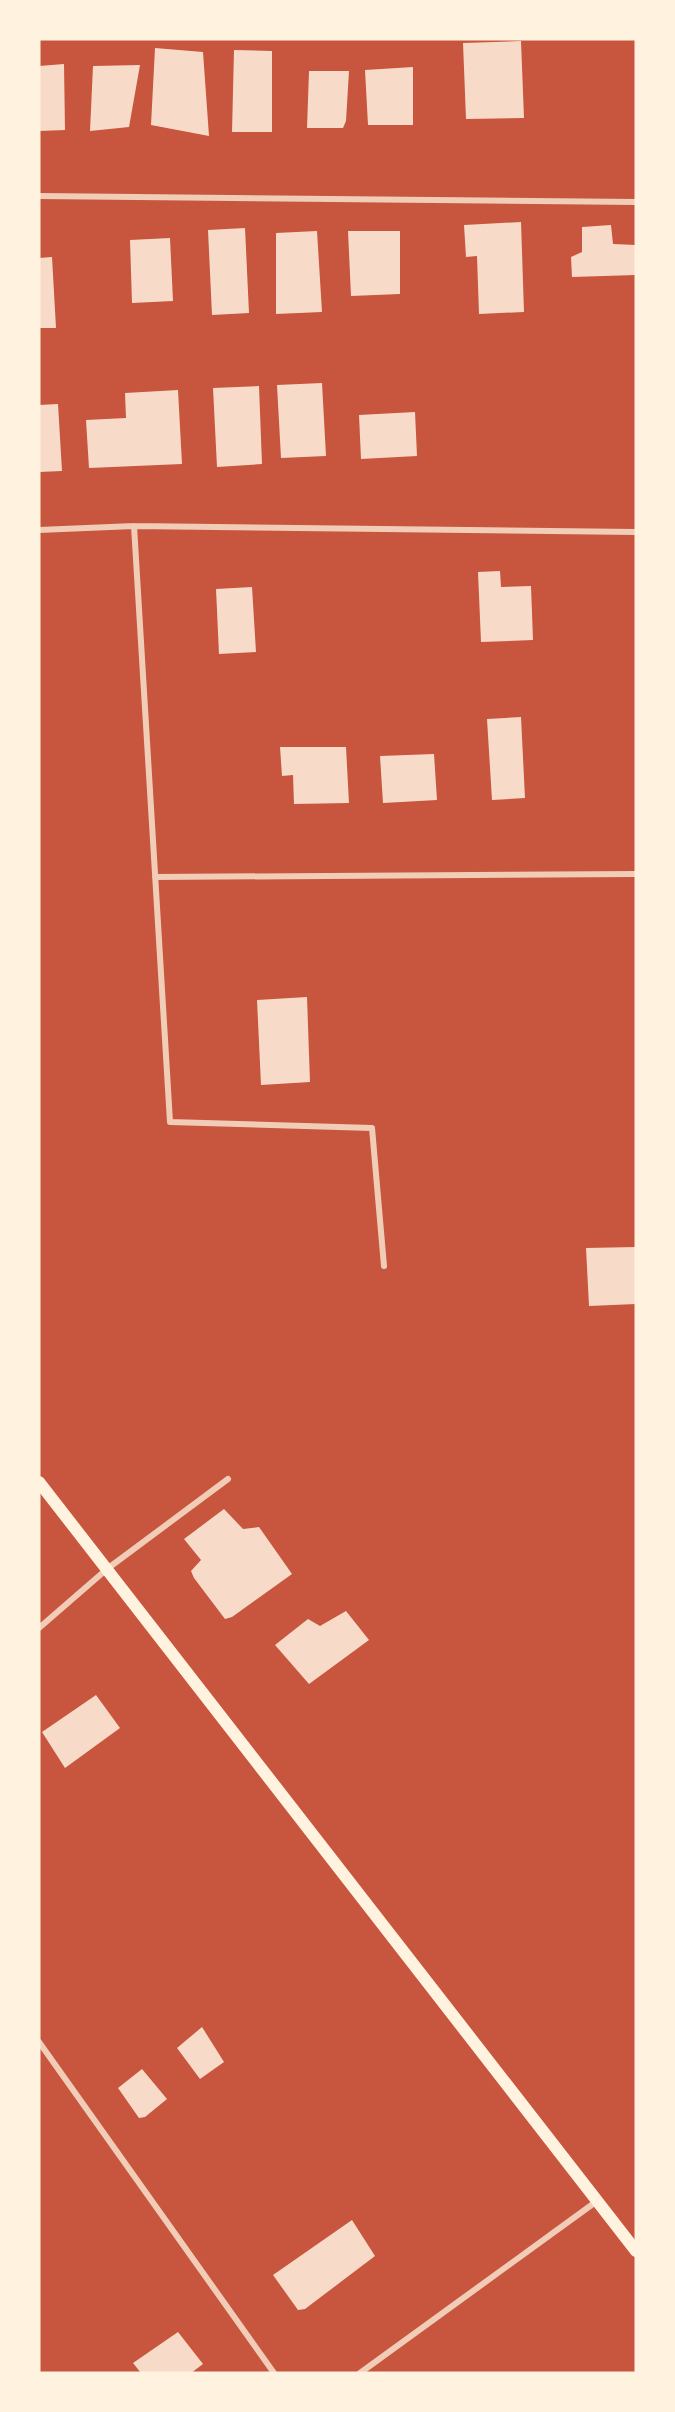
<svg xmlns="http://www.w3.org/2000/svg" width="675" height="2412" font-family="Quicksand,sans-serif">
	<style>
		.building { fill: #f7dbc8 }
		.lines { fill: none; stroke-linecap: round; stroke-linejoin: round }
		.minor { stroke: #f1ccb7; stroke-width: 6 }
		.secondary { stroke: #fff3e0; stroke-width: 12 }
	</style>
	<rect width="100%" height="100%" fill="#c8553d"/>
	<path class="building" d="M521 41 524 118 466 119 463 43Z
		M155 48 203 52 209 136 151 125Z
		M234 50 272 51V132H232Z
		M64 64 65 130 39 131V66Z
		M140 65 129 127 90 131 93 66Z
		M413 67V125H368L365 70Z
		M309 71H349L346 121 343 128H307Z
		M521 222 524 312 479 314 477 256 466 257 464 225Z
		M611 225 613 244 636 245V275L572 277 571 257 582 252V227Z
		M245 228 249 313 212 315 208 230Z
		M317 231 322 312 276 314V233Z
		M348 231H400V294L351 296Z
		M170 238 173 301 132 303 130 240Z
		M52 257 56 328H39V258Z
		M322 383 326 456 281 458 277 385Z
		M259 386 262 464 217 467 213 388Z
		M178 390 182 464 89 468 86 420 126 418 125 393Z
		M58 404 62 471 39 472V405Z
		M415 412 417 456 361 459 359 415Z
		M500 571 501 587 531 586 533 640 481 642 478 572Z
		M252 587 256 652 219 654 216 589Z
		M521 717 525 798 492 800 487 719Z
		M280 747H346L349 803 294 804 293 775 282 776Z
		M434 754 437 800 383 803 380 756Z
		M307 997 310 1082 261 1085 257 1000Z
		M636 1247V1304L589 1306 586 1248Z
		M224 1509 243 1529 259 1527 292 1574 232 1617 225 1619 194 1578 191 1571 201 1560 184 1539Z
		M346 1611 369 1640 309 1684 275 1645 308 1619 320 1626Z
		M96 1695 120 1728 65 1768 42 1732Z
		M202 2027 224 2062 200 2079 177 2048Z
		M142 2069 167 2099 145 2117 139 2118 118 2088Z
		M352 2220 375 2256 305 2309 298 2310 273 2275Z
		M178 2332 203 2364 191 2373H141L133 2363Z"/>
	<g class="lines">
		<path class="minor" d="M39 196 636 202
			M134 526 170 1122 372 1128 384 1266
			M39 530 134 526 636 532
			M155 877 636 874
			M39 1628 107 1569 228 1479
			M39 2042 274 2373
			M360 2373 597 2201"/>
		<path class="secondary" d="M39 1482 636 2251"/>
	</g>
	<rect width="675" height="2412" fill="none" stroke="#fff3e0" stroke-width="81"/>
</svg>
